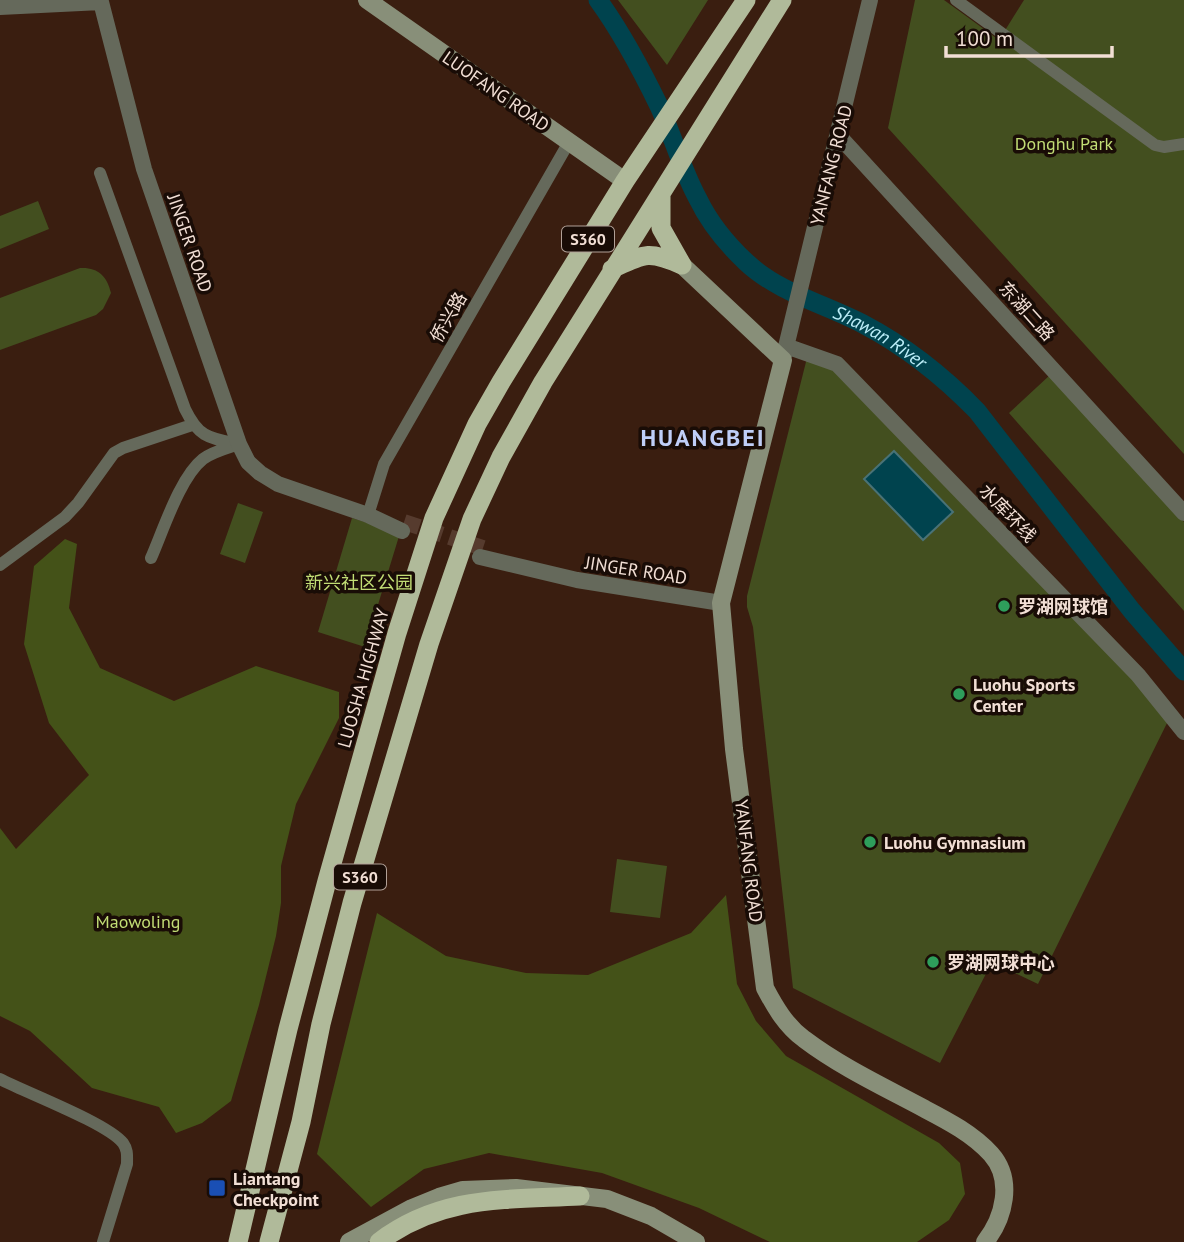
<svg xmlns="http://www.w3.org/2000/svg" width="1184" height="1242" font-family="'PT Sans','Noto Sans SC',sans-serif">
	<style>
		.green { fill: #434f1f }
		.forest { fill: #445218 }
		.water { fill: #00434e; stroke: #497276; stroke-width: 2 }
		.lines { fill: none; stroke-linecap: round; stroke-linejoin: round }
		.river { stroke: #00434e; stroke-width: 19 }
		.tertiary-tunnel { stroke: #563b2e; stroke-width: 16; stroke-dasharray: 16 8; stroke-linecap: butt }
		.minor { stroke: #65695b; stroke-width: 12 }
		.tertiary { stroke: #65695b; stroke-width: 16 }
		.secondary { stroke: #888f79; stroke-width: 18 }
		.trunk { stroke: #b0ba9a; stroke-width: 19 }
		.leisure-dot { fill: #2e9e5b; stroke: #190c06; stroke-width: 2.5 }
		.transit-dot { fill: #1a4fb4; stroke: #190c06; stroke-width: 2.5 }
		.labels { text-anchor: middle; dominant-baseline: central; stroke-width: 7; stroke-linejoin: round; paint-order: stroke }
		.shield { fill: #190c06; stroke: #b1a097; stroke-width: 2 }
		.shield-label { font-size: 16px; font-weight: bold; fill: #f2dfd5 }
		.street-label { font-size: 18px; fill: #f2dfd5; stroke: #190c06 }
		.park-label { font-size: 18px; fill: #c2dd75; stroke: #190c06 }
		.poi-label { font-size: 18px; font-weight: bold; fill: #f2dfd5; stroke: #190c06; text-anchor: start }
		.water-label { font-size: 19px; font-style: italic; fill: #bbedf8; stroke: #190c06 }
		.district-label { font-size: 24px; font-weight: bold; letter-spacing: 2px; fill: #bfcef7; stroke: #190c06 }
	</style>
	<rect width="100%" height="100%" fill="#3a1e10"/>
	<path class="green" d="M618 0H708L667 65Z
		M915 0H944L999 40 1024 0H1184V454L888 128Z
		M38 201 49 229 0 249V216Z
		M80 268C98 267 107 276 111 293L103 309 96 315 0 350V298Z
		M809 350 840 360 1170 717 1038 984 992 962 940 1063 793 988 753 627 747 607V596Z
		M1050 375 1184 522V611L1009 413Z
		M238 503 263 512 245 563 220 554Z
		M352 518 400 533 365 647 318 632Z
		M617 859 667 866 660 918 610 912Z"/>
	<path class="forest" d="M65 539 77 544 69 608 100 668 174 701 256 666 339 692V718L296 804 281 866V903L276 936 259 1005 231 1101 202 1123 176 1133 159 1107 92 1088 30 1031 0 1016V828L16 849 89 775 49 723 24 644 34 566Z
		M726 895 737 984 756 1021 786 1056 939 1143 960 1163 965 1194 949 1220 917 1242H770L699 1208 602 1173 489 1153 424 1169 371 1207 317 1154 377 913 446 956 526 973 588 975 691 933Z"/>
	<path class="water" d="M894 451 953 512 923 540 864 479Z"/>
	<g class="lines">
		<path class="river" id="s1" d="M598 0C622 33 641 69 659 106 673 136 682 170 698 199 709 222 728 245 746 262 779 293 825 304 863 324 905 346 944 377 977 411L1132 611 1184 671"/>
		<path class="tertiary-tunnel" d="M404 522 483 548"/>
		<path class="minor" d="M956 0 1155 145 1164 147 1184 144
			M100 173 185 409C199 438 209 438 239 444
			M368 515 384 464 569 142
			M151 558C163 531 180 477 203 459 212 452 227 448 239 444
			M0 565 65 517 78 503 114 453 123 448 192 425
			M0 1079C27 1093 107 1123 123 1143 128 1150 127 1156 127 1164L103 1242"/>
		<path class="tertiary" d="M101 2 144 169 239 444 248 462 260 473 278 484 368 515 402 531
			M0 7 101 2
			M839 136 1184 513
			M786 346 837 364 1138 675 1184 732
			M784 355 870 0
			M480 557 577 580 721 603"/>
		<path class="secondary" d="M367 0 625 181
			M682 265 783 360 721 603 734 749 765 988C775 1007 786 1026 804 1039 841 1067 884 1087 925 1109 948 1121 973 1134 991 1154 1014 1180 1004 1218 985 1242
			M349 1242 412 1208 439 1197 463 1190 516 1188 607 1199 651 1216 696 1242"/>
		<path class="trunk" d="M661 195V228L682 265
			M612 269C644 254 648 250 682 265
			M238 1242 288 1029 327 881 397 633 434 518 477 424 501 382 625 181 746 0
			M269 1242 301 1122 321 1024 352 903 429 644 472 519 501 457 543 382 782 0
			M379 1242C441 1195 506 1200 580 1196"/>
	</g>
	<g class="leisure-dot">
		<circle cx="1004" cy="606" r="7"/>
		<circle cx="959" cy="694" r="7"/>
		<circle cx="870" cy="842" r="7"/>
		<circle cx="933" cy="962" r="7"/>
	</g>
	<rect class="transit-dot" x="208" y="1179" width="18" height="18" rx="3.5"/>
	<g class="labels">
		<g class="shield">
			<rect x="562" y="226.5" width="52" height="25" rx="5"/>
			<rect x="334" y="864.5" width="52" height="25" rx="5"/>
		</g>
		<g class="shield-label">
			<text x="588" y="239">S360</text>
			<text x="360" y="877">S360</text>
		</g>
		<g class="street-label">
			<text transform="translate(496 91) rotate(35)">LUOFANG ROAD</text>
			<text transform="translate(831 165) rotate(-76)">YANFANG ROAD</text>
			<text transform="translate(190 243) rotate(71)">JINGER ROAD</text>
			<text transform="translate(1027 311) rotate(48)">东湖二路</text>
			<text transform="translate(448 317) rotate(-60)">侨兴路</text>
			<text transform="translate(1008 513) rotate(46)">水库环线</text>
			<text transform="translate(636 570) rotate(9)">JINGER ROAD</text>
			<text transform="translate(363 678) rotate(-74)">LUOSHA HIGHWAY</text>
			<text transform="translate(749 861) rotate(83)">YANFANG ROAD</text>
		</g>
		<g class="park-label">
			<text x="1064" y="143">Donghu Park</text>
			<text x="359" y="582">新兴社区公园</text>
			<text x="138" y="921">Maowoling</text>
		</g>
		<g class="poi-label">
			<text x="1018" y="606">罗湖网球馆</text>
			<text x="973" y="684">Luohu Sports<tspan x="973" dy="21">Center</tspan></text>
			<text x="884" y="842">Luohu Gymnasium</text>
			<text x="947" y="962">罗湖网球中心</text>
			<text x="233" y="1178">Liantang<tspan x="233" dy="21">Checkpoint</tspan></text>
		</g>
		<g class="water-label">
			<text stroke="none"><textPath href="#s1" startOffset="457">Shawan River</textPath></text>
		</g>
		<g class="district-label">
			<text x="703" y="437">HUANGBEI</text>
		</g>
	</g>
	<path d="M946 46v10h166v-10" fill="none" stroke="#f2dfd5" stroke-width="3.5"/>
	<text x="956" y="46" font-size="21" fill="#f2dfd5" stroke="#190c06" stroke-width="5" paint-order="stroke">100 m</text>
</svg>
